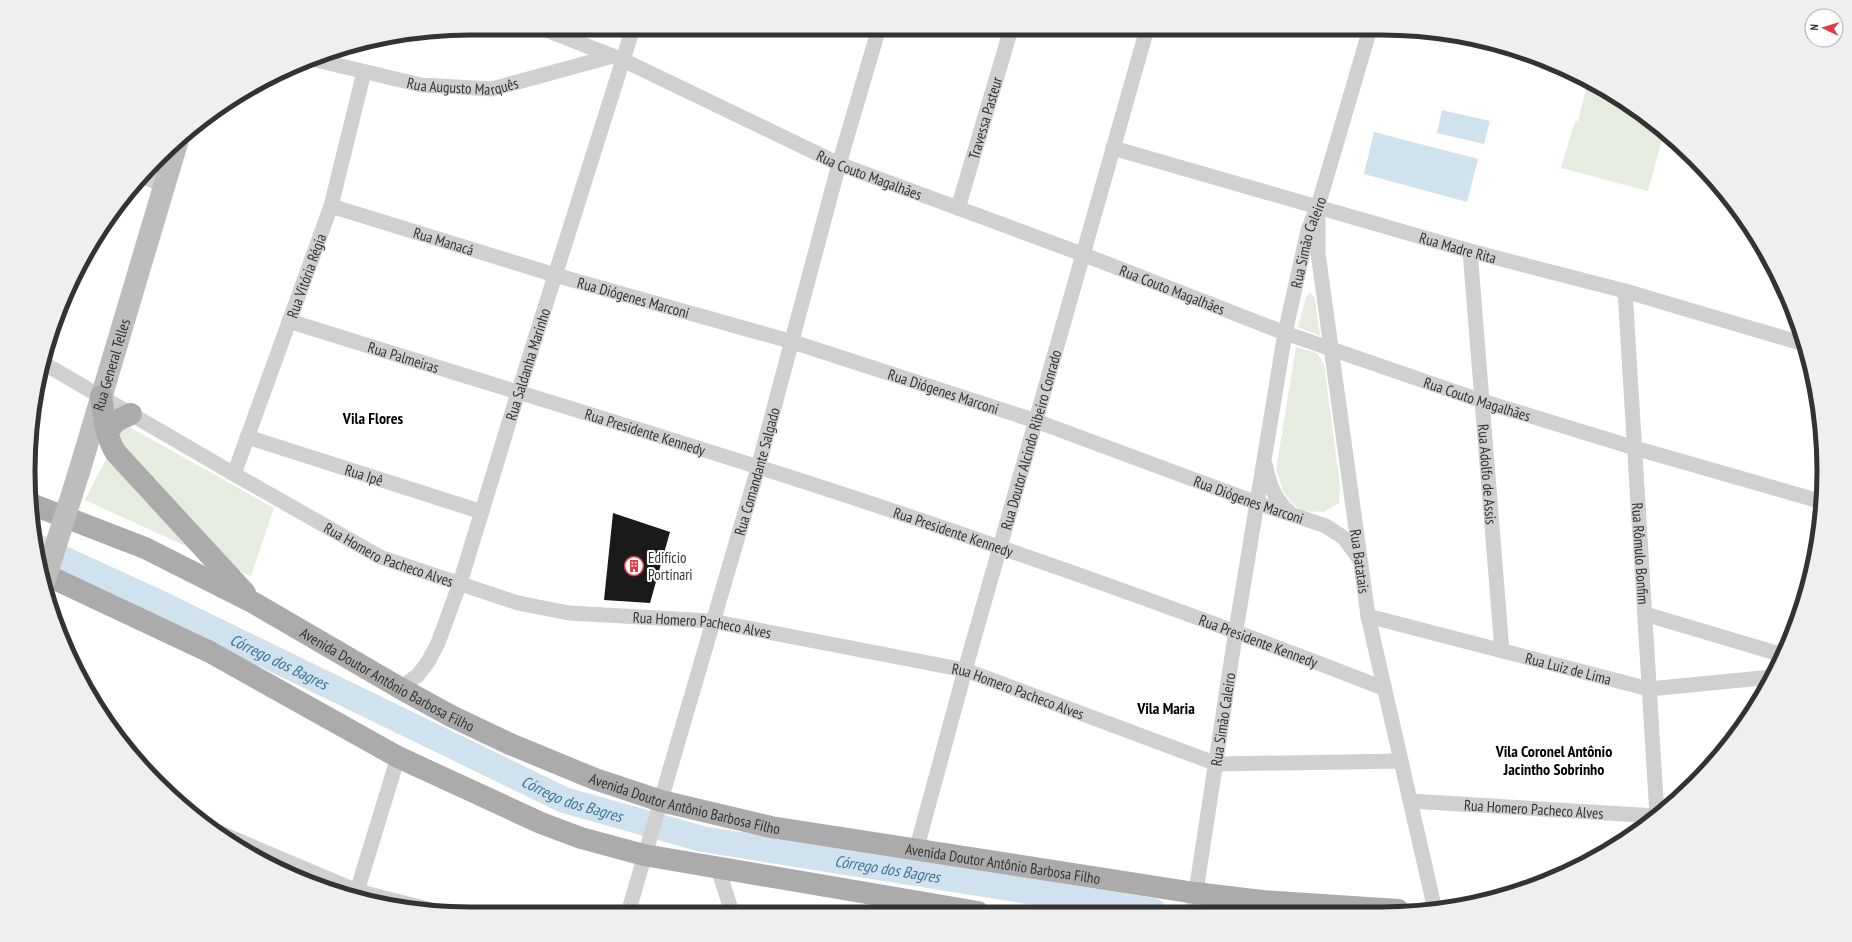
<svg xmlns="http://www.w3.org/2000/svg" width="1852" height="942" font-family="'PT Sans Narrow',sans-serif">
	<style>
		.green { fill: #e6ecdf }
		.water { fill: #cfe2ee }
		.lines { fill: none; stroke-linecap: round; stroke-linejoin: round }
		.river { stroke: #cfe2ee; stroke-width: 26 }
		.building { fill: #1a1a1a }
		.street { stroke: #d0d0d0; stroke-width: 15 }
		.secondary { stroke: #bdbdbd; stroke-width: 22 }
		.primary { stroke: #ababab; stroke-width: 22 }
		.secondary-bridge { stroke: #bdbdbd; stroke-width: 22 }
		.labels { text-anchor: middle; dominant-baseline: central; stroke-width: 4; stroke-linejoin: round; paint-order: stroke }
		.street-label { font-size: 15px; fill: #333; stroke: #fff }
		.poi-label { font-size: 15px; fill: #333; stroke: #fff; text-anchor: start }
		.neighbourhood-label { font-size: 16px; font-weight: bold; fill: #000; stroke: #fff }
		.water-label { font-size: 16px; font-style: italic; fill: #3f7597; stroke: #fff }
		.rim { fill: none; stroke: #333; stroke-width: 5 }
	</style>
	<rect width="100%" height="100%" fill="#fff"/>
	<path class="green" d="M1588 81 1650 119 1664 132 1648 191 1561 168 1575 121H1578Z
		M1310 292 1315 298 1320 336 1298 327 1306 297Z
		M1296 347 1317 353 1324 364 1340 485 1339 503 1324 512 1302 511 1291 502 1283 491 1276 470Z
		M126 425 274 508 251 576 85 500 117 438Z"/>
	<path class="water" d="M1442 110 1490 121 1484 144 1437 133Z
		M1374 132 1478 159 1467 202 1364 174Z"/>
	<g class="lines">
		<path class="river" id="s1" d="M35 546 155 601 564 800 702 839 1153 911"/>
	</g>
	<path class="building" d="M613 513 670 532 650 603 604 600Z"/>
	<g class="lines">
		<g class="street">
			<path id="s2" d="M541 28 623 60 839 164 1082 254 1285 333 1482 401 1635 448 1823 502"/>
			<path id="s3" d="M312 59 421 85 492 89 613 56"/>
			<path id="s4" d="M1113 148 1470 251 1625 291 1804 344"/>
			<path d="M141 176 164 185"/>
			<path id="s5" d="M331 206 555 275 793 342 1036 421 1257 503 1326 526 1344 538 1358 557"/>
			<path id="s6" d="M958 208 1011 29"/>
			<path id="s7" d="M1318 217V253L1368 616 1435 910"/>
			<path id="s8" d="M1470 251 1502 651"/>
			<path id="s9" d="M1625 291 1657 816"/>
			<path id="s10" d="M289 321C527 396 767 466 1002 548 1130 592 1257 639 1383 688"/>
			<path id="s11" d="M43 363 234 474 380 557 518 603 569 613 711 621 965 670 1217 764 1401 761"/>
			<path id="s12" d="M247 437 482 512"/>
			<path d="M1266 467C1269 485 1275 500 1289 512"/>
			<path id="s13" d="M234 474 331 206 364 72"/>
			<path d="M1645 614 1783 655"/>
			<path id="s14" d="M1368 616 1649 689 1772 677"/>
			<path id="s15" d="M400 688 418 675 428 662 438 643 460 583 518 393 633 28"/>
			<path id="s16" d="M1410 801 1657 816"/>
			<path d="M213 830 357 891 444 913"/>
			<path id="s17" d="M916 851 965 670 1147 29"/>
			<path d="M718 869 732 912"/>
			<path d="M355 898 398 757"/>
			<path id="s18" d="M1193 911 1236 630 1285 333 1308 230 1318 206 1370 29"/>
			<path id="s19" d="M628 913 758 468 839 164 879 28"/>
		</g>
		<path class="secondary" id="s20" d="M79 472 177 143"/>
		<g class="primary">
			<path d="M101 396C104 415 105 436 116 453L245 593"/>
			<path d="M107 432 116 421 131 414"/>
			<path id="s21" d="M31 504 145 548 254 603 400 688 451 716 510 744 595 779 661 801 771 827 1195 893 1262 901 1398 910"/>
			<path d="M40 572 210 652 398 757 541 823 581 838 644 855 978 912"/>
		</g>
		<path class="secondary-bridge" d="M43 586 79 472"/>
	</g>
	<defs>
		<symbol id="building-ring" viewBox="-11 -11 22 22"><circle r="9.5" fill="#fff" stroke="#e63946" stroke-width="1.5"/><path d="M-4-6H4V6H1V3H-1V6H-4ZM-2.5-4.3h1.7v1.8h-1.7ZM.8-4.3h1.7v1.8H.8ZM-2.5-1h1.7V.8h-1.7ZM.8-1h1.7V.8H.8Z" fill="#e63946"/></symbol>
	</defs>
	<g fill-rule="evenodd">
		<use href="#building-ring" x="623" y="555" width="22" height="22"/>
	</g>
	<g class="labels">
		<g class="street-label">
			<text stroke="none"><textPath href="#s3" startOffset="154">Rua Augusto Marquês</textPath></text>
			<text stroke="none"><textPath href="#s6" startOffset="94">Travessa Pasteur</textPath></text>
			<text stroke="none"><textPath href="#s2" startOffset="360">Rua Couto Magalhães</textPath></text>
			<text stroke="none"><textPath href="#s5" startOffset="118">Rua Manacá</textPath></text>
			<text stroke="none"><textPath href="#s18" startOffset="679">Rua Simão Caleiro</textPath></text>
			<text stroke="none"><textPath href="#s4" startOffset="359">Rua Madre Rita</textPath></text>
			<text stroke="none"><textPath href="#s13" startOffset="211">Rua Vitória Régia</textPath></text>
			<text stroke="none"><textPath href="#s2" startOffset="684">Rua Couto Magalhães</textPath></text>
			<text stroke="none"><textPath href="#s5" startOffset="316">Rua Diógenes Marconi</textPath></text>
			<text stroke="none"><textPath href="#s10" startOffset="120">Rua Palmeiras</textPath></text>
			<text stroke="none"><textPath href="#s15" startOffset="353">Rua Saldanha Marinho</textPath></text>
			<text stroke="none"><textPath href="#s20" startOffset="112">Rua General Telles</textPath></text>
			<text stroke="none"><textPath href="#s5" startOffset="640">Rua Diógenes Marconi</textPath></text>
			<text stroke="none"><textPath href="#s2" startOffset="1008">Rua Couto Magalhães</textPath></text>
			<text stroke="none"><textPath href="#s10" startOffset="373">Rua Presidente Kennedy</textPath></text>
			<text stroke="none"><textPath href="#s17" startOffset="427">Rua Doutor Alcindo Ribeiro Conrado</textPath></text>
			<text stroke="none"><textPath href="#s19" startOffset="460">Rua Comandante Salgado</textPath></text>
			<text stroke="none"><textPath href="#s12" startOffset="123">Rua Ipê</textPath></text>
			<text stroke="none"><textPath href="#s8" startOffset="224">Rua Adolfo de Assis</textPath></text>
			<text stroke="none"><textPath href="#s5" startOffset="964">Rua Diógenes Marconi</textPath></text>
			<text stroke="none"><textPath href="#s10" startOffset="697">Rua Presidente Kennedy</textPath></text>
			<text stroke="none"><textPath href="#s11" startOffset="396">Rua Homero Pacheco Alves</textPath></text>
			<text stroke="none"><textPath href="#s9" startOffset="263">Rua Rômulo Bonfim</textPath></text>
			<text stroke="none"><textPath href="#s7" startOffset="347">Rua Batatais</textPath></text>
			<text stroke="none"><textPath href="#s11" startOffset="720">Rua Homero Pacheco Alves</textPath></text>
			<text stroke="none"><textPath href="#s10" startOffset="1021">Rua Presidente Kennedy</textPath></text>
			<text stroke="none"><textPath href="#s14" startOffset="207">Rua Luiz de Lima</textPath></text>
			<text stroke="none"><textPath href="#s21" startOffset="398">Avenida Doutor Antônio Barbosa Filho</textPath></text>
			<text stroke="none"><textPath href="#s11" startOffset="1044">Rua Homero Pacheco Alves</textPath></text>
			<text stroke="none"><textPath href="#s18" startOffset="194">Rua Simão Caleiro</textPath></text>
			<text stroke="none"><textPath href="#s21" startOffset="722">Avenida Doutor Antônio Barbosa Filho</textPath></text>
			<text stroke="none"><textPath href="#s16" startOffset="124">Rua Homero Pacheco Alves</textPath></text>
			<text stroke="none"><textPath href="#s21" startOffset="1046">Avenida Doutor Antônio Barbosa Filho</textPath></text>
		</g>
		<g class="poi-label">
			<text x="648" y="557">Edifício<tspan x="648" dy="17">Portinari</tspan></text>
		</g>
		<g class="neighbourhood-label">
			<text x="373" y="418">Vila Flores</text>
			<text x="1166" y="708">Vila Maria</text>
			<text x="1554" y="751">Vila Coronel Antônio<tspan x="1554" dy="18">Jacintho Sobrinho</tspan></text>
		</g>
		<g class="water-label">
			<text stroke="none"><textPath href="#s1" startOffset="270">Córrego dos Bagres</textPath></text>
			<text stroke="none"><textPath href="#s1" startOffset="594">Córrego dos Bagres</textPath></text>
			<text stroke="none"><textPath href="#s1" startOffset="918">Córrego dos Bagres</textPath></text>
		</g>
	</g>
	<path d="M0 0H1852V942H0ZM471 35H1381A436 436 0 0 1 1817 471V471A436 436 0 0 1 1381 907H471A436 436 0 0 1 35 471V471A436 436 0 0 1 471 35Z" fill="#efefef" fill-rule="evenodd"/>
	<path class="rim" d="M471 35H1381A436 436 0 0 1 1817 471V471A436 436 0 0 1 1381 907H471A436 436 0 0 1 35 471V471A436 436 0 0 1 471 35Z"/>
	<g transform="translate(1824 28) rotate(274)"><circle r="19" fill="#ffffff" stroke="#adadad"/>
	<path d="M0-3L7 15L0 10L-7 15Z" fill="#e63946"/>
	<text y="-6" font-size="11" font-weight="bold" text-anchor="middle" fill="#333333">N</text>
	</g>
</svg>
